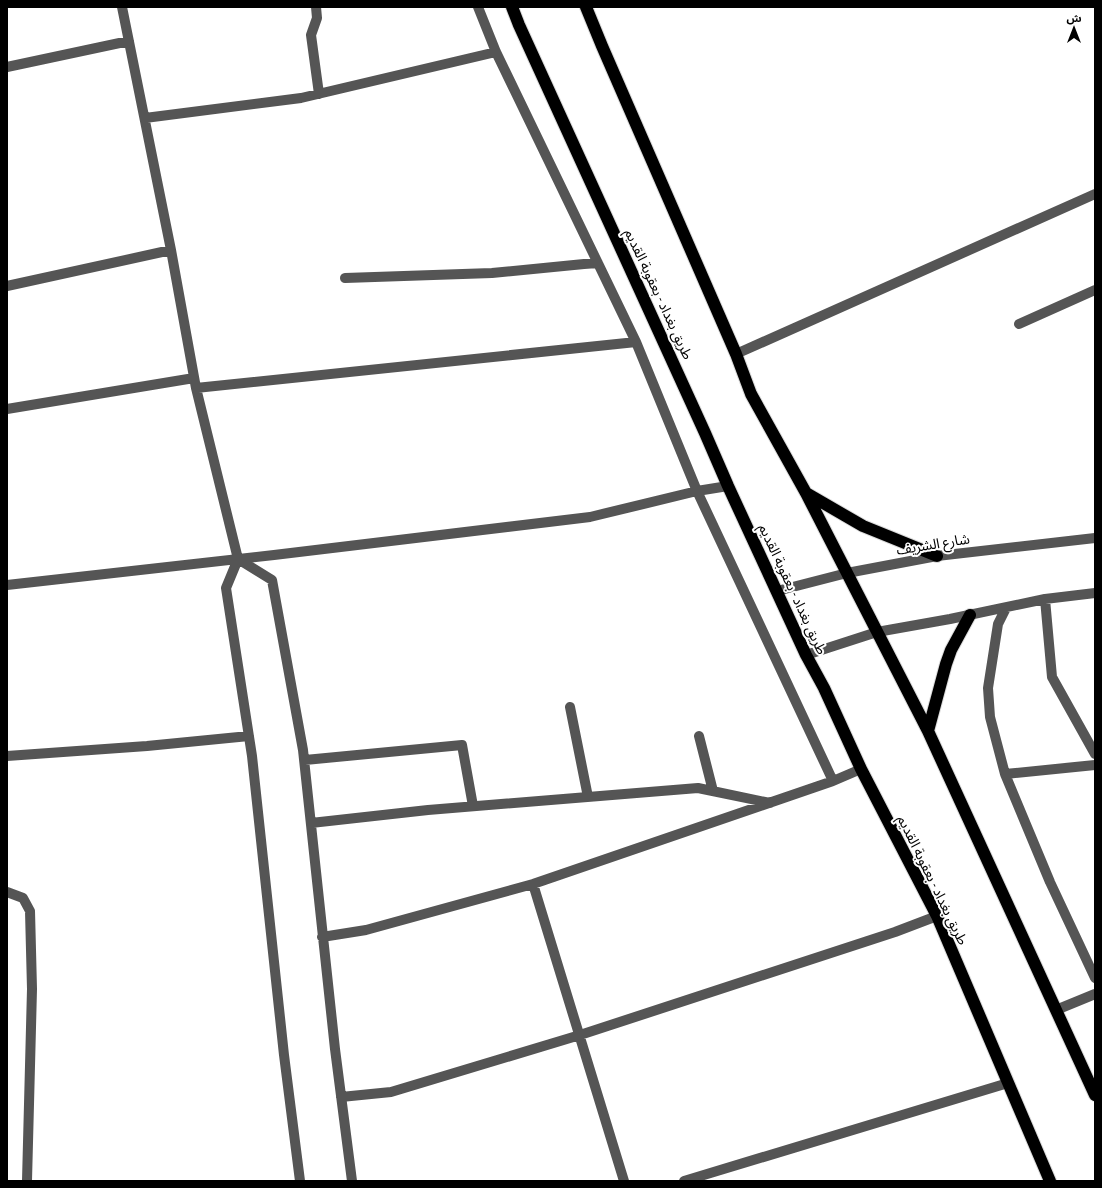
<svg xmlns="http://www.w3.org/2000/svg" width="1102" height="1188" font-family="'PT Sans Narrow','Noto Sans Arabic',sans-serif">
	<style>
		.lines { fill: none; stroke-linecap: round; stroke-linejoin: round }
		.highway-casing { stroke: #dbdbdb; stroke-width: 14 }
		.minor { stroke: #555; stroke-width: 10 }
		.highway { stroke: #000; stroke-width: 12 }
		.labels { text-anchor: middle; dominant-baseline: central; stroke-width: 4; stroke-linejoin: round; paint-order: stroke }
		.street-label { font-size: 14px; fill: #000; stroke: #fff }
	</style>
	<rect width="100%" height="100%" fill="#fff"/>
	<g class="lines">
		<defs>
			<path id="highway" d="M512 7 519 25 705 433 728 486 806 655 824 688 861 769 937 916 1050 1181
				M586 7 602 46 736 354 751 394 806 493 928 731 1095 1095
				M806 493 863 526 937 556
				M928 731 946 664 951 650 970 615"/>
		</defs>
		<use href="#highway" class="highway-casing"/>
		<path class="minor" d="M122 7 171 250 196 388 238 559 226 588 252 756 284 1055 300 1181
			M316 7 317 18 311 35 319 94
			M478 7 496 52 636 342 697 491 833 781
			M7 67 129 41
			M145 118 301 98 496 52
			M345 278 492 273 584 264 598 263
			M7 286 171 250
			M1019 324 1095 290
			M736 354 1095 194
			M196 388 636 342
			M7 409 194 378
			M238 559 272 580 303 750 335 1049 352 1181
			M7 585 274 555 590 517 697 491 728 486
			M777 591 847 573 937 556 1095 538
			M1045 599 1052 677 1095 754
			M1006 608 998 624 988 688 990 717 1005 774 1050 882 1095 978
			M806 655 877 632 950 619 1045 599 1095 593
			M570 707 588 797
			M699 736 713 791
			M7 756 147 746 249 736
			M305 760 462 745 473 806
			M1005 774 1095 765
			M311 823 428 810 698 788 770 803
			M533 884 624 1181
			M7 892 23 898 30 911 32 989 27 1181
			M322 937 366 930 533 884 833 781 861 769
			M1056 1010 1095 994
			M341 1097 391 1092 580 1035 895 932 937 916
			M684 1181 1008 1083"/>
		<use href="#highway" class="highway"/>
	</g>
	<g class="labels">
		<g class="street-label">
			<text transform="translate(659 294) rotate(65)">طريق بغداد - بعقوبة القديم</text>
			<text transform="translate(933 544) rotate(-9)">شارع الشريف</text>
			<text transform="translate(793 589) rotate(65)">طريق بغداد - بعقوبة القديم</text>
			<text transform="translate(933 880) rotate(64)">طريق بغداد - بعقوبة القديم</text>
		</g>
	</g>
	<rect width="1102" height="1188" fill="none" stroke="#000000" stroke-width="16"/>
	<g transform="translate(1074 28)" stroke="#ffffff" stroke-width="3" paint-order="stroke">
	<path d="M0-3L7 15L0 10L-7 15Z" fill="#000000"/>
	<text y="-6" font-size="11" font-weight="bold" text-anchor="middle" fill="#000000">ش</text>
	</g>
</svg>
